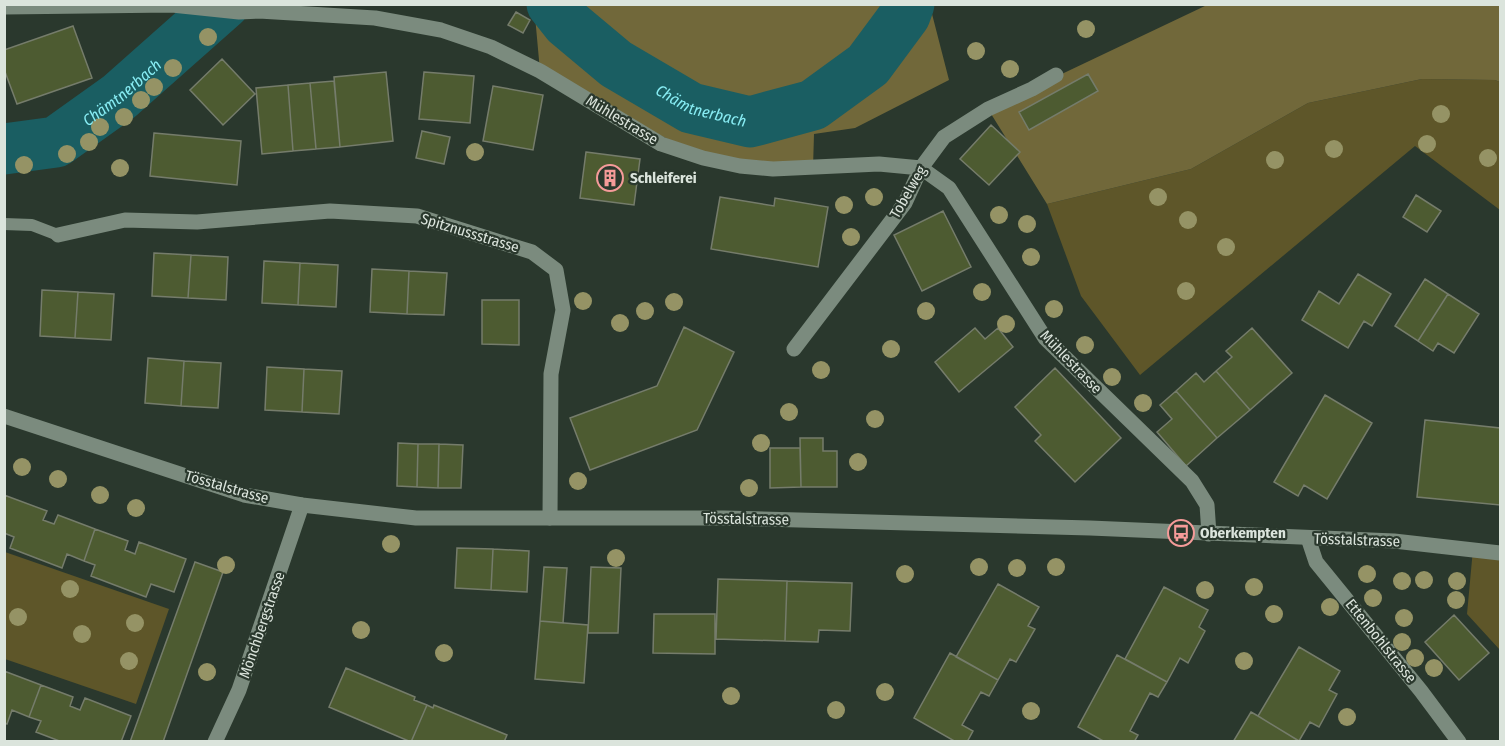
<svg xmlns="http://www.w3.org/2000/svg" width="1505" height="746" font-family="'Fira Sans Condensed',sans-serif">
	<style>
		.green { fill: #5e5629 }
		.forest { fill: #71683a }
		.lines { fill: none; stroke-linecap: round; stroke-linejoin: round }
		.river { stroke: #1a5e62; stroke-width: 51 }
		.building { fill: #4d5b31; stroke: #757c6b; stroke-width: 1.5 }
		.lane { stroke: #7b8b7e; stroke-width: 12 }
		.street { stroke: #7b8b7e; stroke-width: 15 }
		.secondary { stroke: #7b8b7e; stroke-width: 15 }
		.tree { fill: #959365 }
		.labels { text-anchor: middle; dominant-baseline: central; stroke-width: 4.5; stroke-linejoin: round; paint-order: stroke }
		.street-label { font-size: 15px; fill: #dbe4dc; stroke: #2a382d }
		.poi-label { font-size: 15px; font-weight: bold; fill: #dbe4dc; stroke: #2a382d; text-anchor: start }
		.water-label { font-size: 16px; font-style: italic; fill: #88edf4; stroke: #2a382d }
	</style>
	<rect width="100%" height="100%" fill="#2a382d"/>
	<path class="green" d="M1422 79 1495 80 1500 82V210L1415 146 1140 375 1081 296 1047 204 1191 169 1308 103Z
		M1473 549 1500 553V650L1467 614Z
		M5 552 169 609 136 704 5 659Z"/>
	<path class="forest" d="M534 5H934L931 10 949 80 855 128 814 134 813 168 703 158 540 71Z
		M1207 5H1500V82L1495 80 1422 79 1308 103 1191 169 1047 204 988 109Z"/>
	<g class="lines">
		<g class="river">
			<path id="s1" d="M552 4 567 23 616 64 691 108 750 122 813 105 868 65 905 15 909 4"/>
			<path id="s2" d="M4 149 56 142 119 97 224 4"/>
		</g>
	</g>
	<path class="building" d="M516 12 530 20 523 33 508 25Z
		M73 26 92 78 17 104 4 69V50Z
		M222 59 255 94 223 125 190 90Z
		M386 72 393 141 340 147 334 77Z
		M424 72 474 76 470 123 419 119Z
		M1088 74 1098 91 1029 130 1019 112Z
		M334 81 340 147 316 149 310 83Z
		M310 83 316 149 293 151 288 85Z
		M288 85 293 151 262 154 256 88Z
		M493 86 543 95 533 150 483 141Z
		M991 125 1020 152 989 185 960 159Z
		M422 131 450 137 444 164 416 158Z
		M154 133 241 141 237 185 150 176Z
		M586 152 640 159 634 205 580 198Z
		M1416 195 1441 211 1427 232 1403 217Z
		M720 197 774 206 775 198 828 207 818 267 711 249Z
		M943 211 971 267 922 291 894 235Z
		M154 253 191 255 188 298 152 296Z
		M191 255 228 257 226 300 188 298Z
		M264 261 300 263 298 305 262 303Z
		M300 263 338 265 336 307 298 305Z
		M372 269 409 271 407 314 370 312Z
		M409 271 447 273 444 315 407 314Z
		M1358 274 1391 294 1372 326 1364 321 1348 348 1302 320 1319 291 1339 304Z
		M1425 279 1448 294 1418 341 1395 326Z
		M42 290 78 292 75 338 40 336Z
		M78 292 114 294 111 340 75 338Z
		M1448 294 1479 314 1454 353 1438 343 1433 351 1418 341Z
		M482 300H519V345L482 344Z
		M684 327 734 352 697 430 590 470 570 418 657 386Z
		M975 328 985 339 998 328 1013 347 959 392 935 362Z
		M1252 328 1292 373 1250 410 1216 371 1232 357 1226 351Z
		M148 358 184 361 181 406 145 403Z
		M184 361 221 363 218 408 181 406Z
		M267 367 304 369 302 412 265 410Z
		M1055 368 1121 438 1075 482 1035 441 1041 435 1015 407Z
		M304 369 342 371 339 414 302 412Z
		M1216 371 1250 410 1217 438 1176 391 1196 373 1204 382Z
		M1176 391 1217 438 1186 466 1157 432 1172 419 1160 405Z
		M1325 395 1372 423 1327 499 1304 485 1298 496 1274 482Z
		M1425 420 1500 428V505L1417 497Z
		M800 438H823V451H837V487H801Z
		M398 443 418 444 417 487 397 486Z
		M418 444H439L438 488 417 487Z
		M439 444 463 445 461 488H438Z
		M770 448H800L801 487 770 488Z
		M4 495 47 511 43 520 54 524 58 515 95 529 84 561 67 554 62 568 10 548 14 537 4 533Z
		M95 529 128 541 125 550 135 554 139 542 186 559 174 592 151 584 146 597 91 576 95 565 84 561Z
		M457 548 493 549 491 590 455 588Z
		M493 549 529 551 527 592 491 590Z
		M195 562 223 572 163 742H130Z
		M544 567 567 568 563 623 540 621Z
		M591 567 621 568 618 633H588Z
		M718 579 787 581 785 641 716 639Z
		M787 581 852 583 850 631 819 630 818 642 785 641Z
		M998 584 1039 607 1028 626 1035 629 1016 662 1010 659 998 680 956 657Z
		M1164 587 1208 610 1199 627 1205 631 1188 663 1180 658 1167 682 1125 659Z
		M654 614H715V654L653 653Z
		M1454 615 1489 653 1459 680 1425 642Z
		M540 621 588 625 584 683 535 679Z
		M1299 647 1340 671 1329 690 1337 694 1319 727 1310 722 1299 741 1258 716Z
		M950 653 998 680 989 696 981 692 962 725 973 731 967 742H956L914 718Z
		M1117 655 1167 682 1158 697 1150 693 1130 731 1138 735 1134 742H1105L1078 727Z
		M346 668 415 697 414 700 427 705 411 742 329 707Z
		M4 671 41 685 29 717 12 710 7 724 4 723Z
		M41 685 73 697 70 706 80 710 85 698 131 716 121 742H62L36 732 41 721 29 717Z
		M427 705 433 708 434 705 507 735 504 742H411Z
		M1251 712 1258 716 1299 741 1233 742Z"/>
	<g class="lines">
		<path class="lane" d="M4 224 32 225 58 235"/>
		<path class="street" d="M4 7 172 5 239 12 259 11 375 18 441 30 491 47 540 71 661 144 703 158 740 166 773 169 879 164 921 168 949 188 1045 338 1192 481 1207 505 1209 534
			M58 235 125 220 197 222 330 211 417 216 532 252 556 270 563 310 551 374 550 518
			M794 349 905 203 921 168 944 137 988 109 1032 89 1056 75
			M1308 538 1316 562 1421 691 1459 742
			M215 742 239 690 302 505"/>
		<path class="secondary" d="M4 416 244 495 302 505 416 518H724L1090 528 1394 541 1500 553"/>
	</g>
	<g class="tree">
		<circle cx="1086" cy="29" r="9"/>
		<circle cx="208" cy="37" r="9"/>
		<circle cx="976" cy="51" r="9"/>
		<circle cx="173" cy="68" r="9"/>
		<circle cx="1010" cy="69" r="9"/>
		<circle cx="154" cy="87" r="9"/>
		<circle cx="141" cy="100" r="9"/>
		<circle cx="1441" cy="114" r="9"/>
		<circle cx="124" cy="117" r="9"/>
		<circle cx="100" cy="127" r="9"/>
		<circle cx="89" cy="142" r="9"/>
		<circle cx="1427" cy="144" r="9"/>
		<circle cx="1334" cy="149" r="9"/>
		<circle cx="475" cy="152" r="9"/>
		<circle cx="67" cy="154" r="9"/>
		<circle cx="1488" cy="158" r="9"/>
		<circle cx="1275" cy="160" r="9"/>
		<circle cx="24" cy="165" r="9"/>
		<circle cx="120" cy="168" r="9"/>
		<circle cx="874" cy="197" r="9"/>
		<circle cx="1158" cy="197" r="9"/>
		<circle cx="844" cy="205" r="9"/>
		<circle cx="999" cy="215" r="9"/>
		<circle cx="1188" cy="220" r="9"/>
		<circle cx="1027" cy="224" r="9"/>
		<circle cx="851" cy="237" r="9"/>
		<circle cx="1226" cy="247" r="9"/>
		<circle cx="1031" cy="257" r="9"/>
		<circle cx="1186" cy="291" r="9"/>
		<circle cx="982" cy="292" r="9"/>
		<circle cx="583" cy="301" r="9"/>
		<circle cx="674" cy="302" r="9"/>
		<circle cx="1054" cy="309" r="9"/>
		<circle cx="645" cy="311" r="9"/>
		<circle cx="926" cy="311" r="9"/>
		<circle cx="620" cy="323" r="9"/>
		<circle cx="1006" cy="324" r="9"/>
		<circle cx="1085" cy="345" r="9"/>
		<circle cx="891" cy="349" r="9"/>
		<circle cx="821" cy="370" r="9"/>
		<circle cx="1112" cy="377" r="9"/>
		<circle cx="1143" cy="403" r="9"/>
		<circle cx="789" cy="412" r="9"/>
		<circle cx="875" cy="419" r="9"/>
		<circle cx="761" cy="443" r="9"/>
		<circle cx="858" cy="462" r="9"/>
		<circle cx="22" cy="467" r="9"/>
		<circle cx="58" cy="479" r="9"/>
		<circle cx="578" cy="481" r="9"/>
		<circle cx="749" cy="488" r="9"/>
		<circle cx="100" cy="495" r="9"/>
		<circle cx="136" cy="508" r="9"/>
		<circle cx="391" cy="544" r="9"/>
		<circle cx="616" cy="558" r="9"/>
		<circle cx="226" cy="565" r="9"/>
		<circle cx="979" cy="567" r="9"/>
		<circle cx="1056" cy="567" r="9"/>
		<circle cx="1017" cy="568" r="9"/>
		<circle cx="905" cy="574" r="9"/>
		<circle cx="1367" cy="574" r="9"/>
		<circle cx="1424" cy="580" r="9"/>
		<circle cx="1402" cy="581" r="9"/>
		<circle cx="1457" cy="581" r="9"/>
		<circle cx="1254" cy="587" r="9"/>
		<circle cx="70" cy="589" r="9"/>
		<circle cx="1205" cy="590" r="9"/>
		<circle cx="1373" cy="598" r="9"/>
		<circle cx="1456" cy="600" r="9"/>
		<circle cx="1330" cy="607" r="9"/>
		<circle cx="1274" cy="614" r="9"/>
		<circle cx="18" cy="617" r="9"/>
		<circle cx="1404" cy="618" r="9"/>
		<circle cx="135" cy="623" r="9"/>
		<circle cx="361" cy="630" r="9"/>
		<circle cx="82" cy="634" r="9"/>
		<circle cx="1402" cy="642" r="9"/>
		<circle cx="444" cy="653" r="9"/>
		<circle cx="1415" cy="658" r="9"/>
		<circle cx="129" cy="661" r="9"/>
		<circle cx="1244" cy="661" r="9"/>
		<circle cx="1434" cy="668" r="9"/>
		<circle cx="207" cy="672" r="9"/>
		<circle cx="885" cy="692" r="9"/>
		<circle cx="731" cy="696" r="9"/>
		<circle cx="836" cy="710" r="9"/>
		<circle cx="1031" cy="711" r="9"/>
		<circle cx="1347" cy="717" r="9"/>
	</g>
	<defs>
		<symbol id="building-ring" viewBox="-11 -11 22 22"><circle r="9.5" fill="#2a382d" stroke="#f59b99" stroke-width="1.5"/><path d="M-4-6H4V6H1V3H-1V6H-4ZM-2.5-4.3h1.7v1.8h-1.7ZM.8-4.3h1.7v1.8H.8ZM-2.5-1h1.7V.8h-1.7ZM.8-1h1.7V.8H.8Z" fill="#f59b99"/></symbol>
		<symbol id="bus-ring" viewBox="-11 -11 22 22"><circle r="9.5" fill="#2a382d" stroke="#f59b99" stroke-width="1.5"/><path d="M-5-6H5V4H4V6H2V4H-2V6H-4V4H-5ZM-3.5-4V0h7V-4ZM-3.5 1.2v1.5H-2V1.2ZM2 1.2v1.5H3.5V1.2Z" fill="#f59b99"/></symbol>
	</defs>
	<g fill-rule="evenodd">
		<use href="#building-ring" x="595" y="163" width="30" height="30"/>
		<use href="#bus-ring" x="1166" y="518" width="30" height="30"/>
	</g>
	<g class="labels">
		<g class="street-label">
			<text transform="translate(622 120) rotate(31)">Mühlestrasse</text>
			<text transform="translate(908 192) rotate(-60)">Tobelweg</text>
			<text transform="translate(470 233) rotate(17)">Spitznussstrasse</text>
			<text transform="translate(1071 362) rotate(46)">Mühlestrasse</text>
			<text transform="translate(227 487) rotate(16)">Tösstalstrasse</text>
			<text transform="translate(746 519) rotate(1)">Tösstalstrasse</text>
			<text transform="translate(1357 540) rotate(2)">Tösstalstrasse</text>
			<text transform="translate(262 625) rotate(-71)">Mönchbergstrasse</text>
			<text transform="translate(1381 641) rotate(51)">Ettenbohlstrasse</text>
		</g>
		<g class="poi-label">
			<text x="630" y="178">Schleiferei</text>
			<text x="1200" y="533">Oberkempten</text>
		</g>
		<g class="water-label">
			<text stroke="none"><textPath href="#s2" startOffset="135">Chämtnerbach</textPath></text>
			<text stroke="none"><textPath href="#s1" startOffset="184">Chämtnerbach</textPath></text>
		</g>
	</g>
	<rect width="1505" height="746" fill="none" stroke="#dbe4dc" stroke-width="12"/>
</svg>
